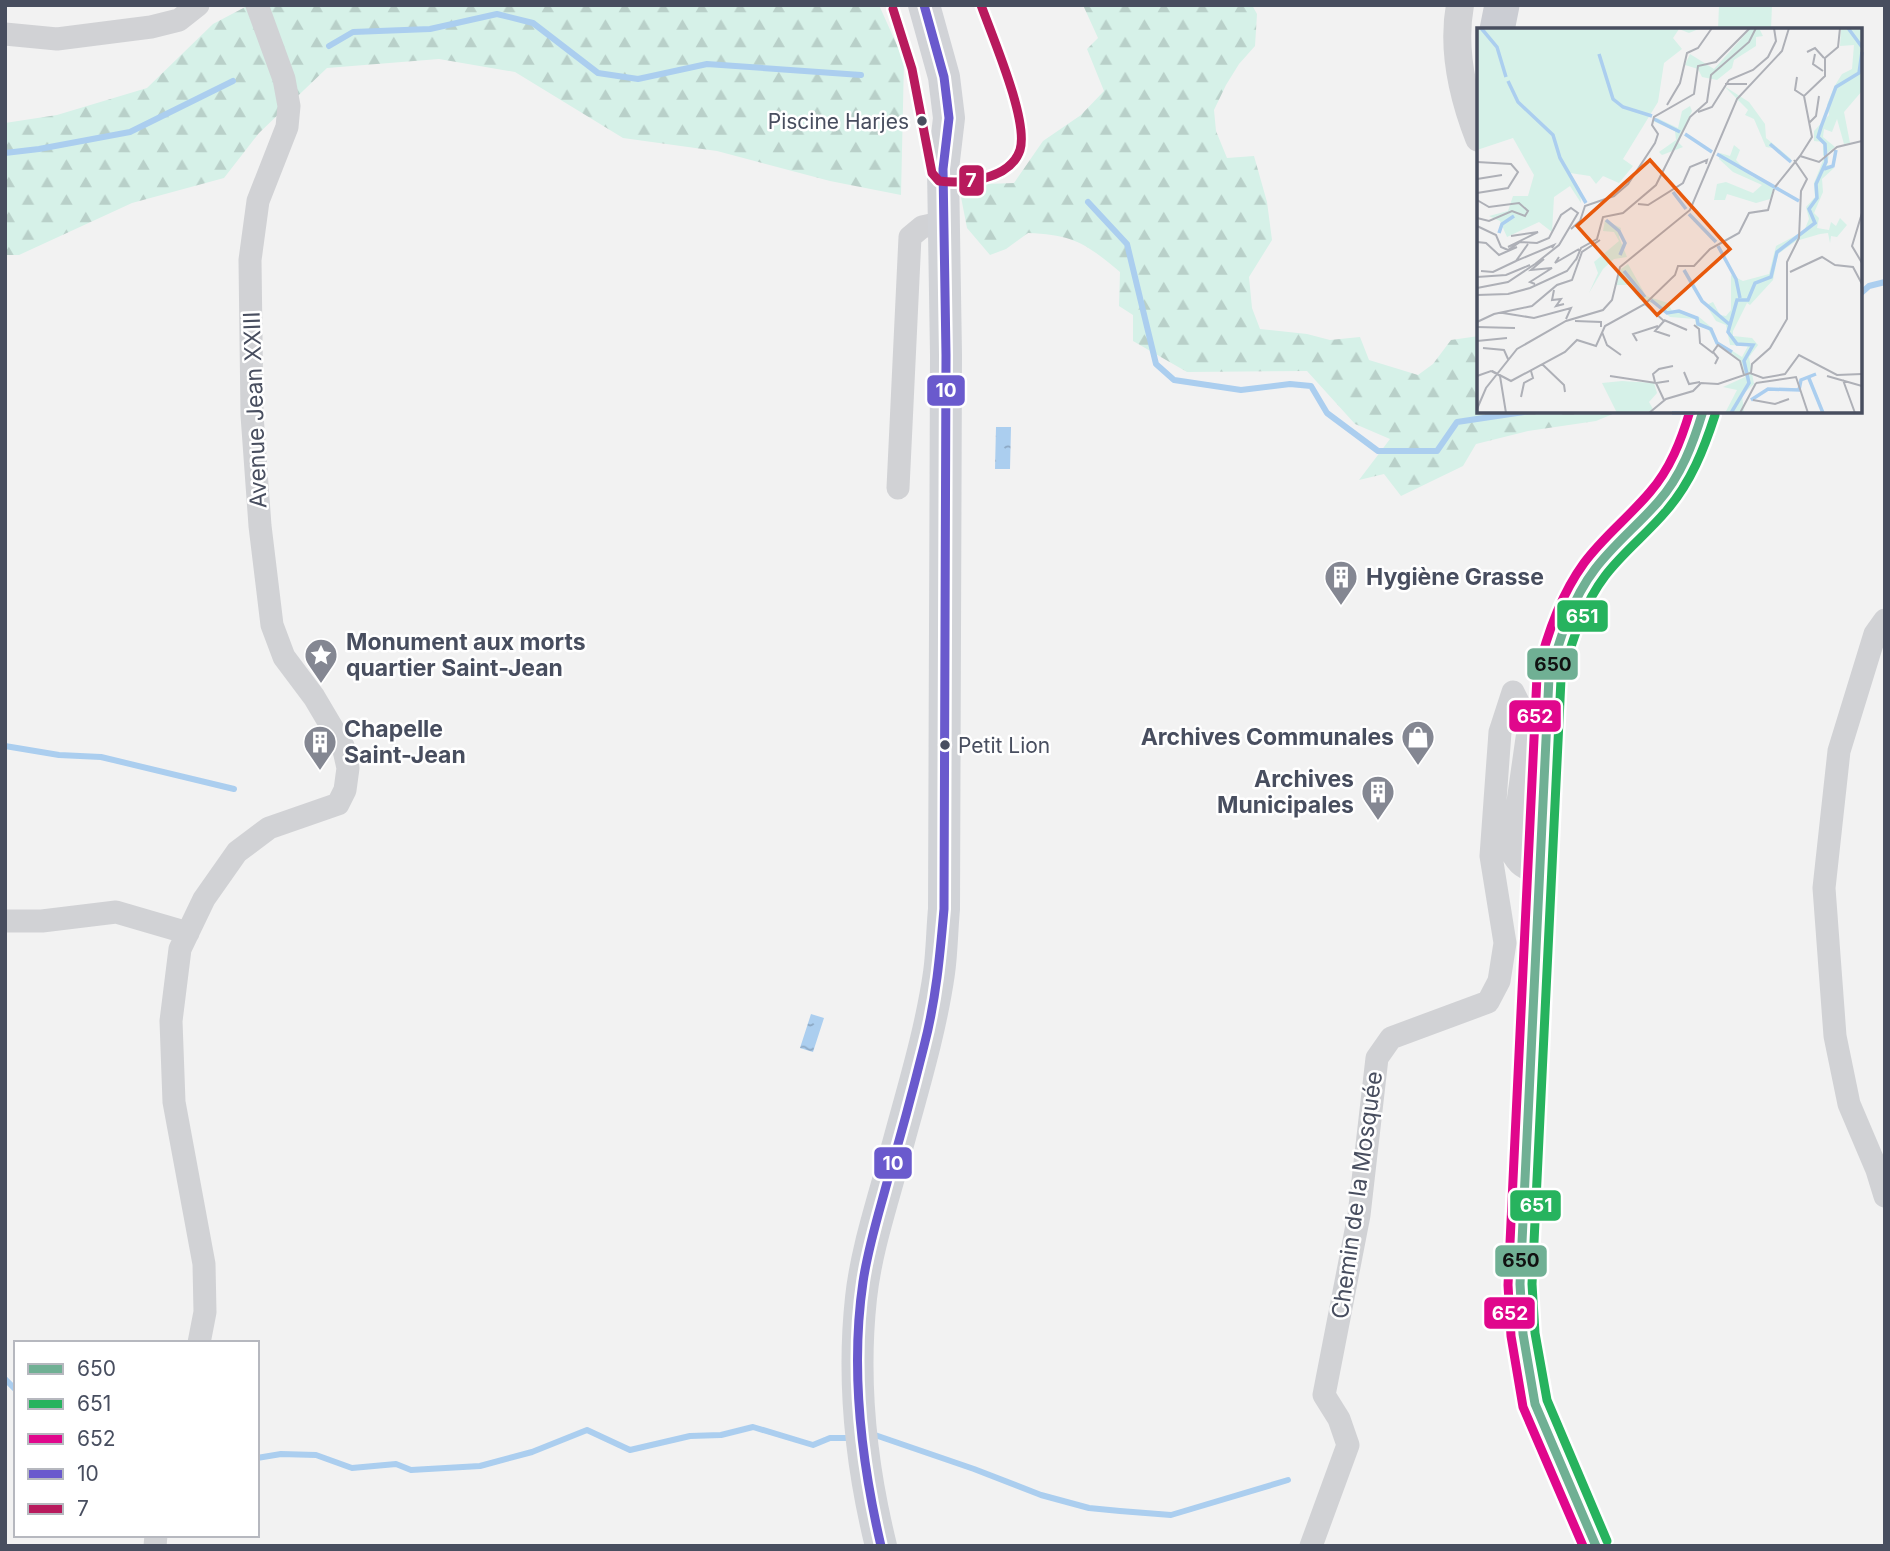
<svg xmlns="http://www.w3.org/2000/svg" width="1890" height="1551" font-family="Inter,sans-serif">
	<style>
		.forest { fill: url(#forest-firs) }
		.pitch { fill: #d6f1e8 }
		.water { fill: url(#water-ripples) }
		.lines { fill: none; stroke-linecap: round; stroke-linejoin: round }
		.stream { stroke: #abceef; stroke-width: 6 }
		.minor { stroke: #d1d2d5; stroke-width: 23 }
		.tertiary { stroke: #d1d2d5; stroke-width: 28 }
		.secondary { stroke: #d1d3d7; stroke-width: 32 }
		.primary { stroke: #cbcdd3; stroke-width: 35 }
		.bus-1-casing { stroke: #fff; stroke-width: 14 }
		.bus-2-casing { stroke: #fff; stroke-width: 14 }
		.bus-3-casing { stroke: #fff; stroke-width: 14 }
		.bus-4-casing { stroke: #fff; stroke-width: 14 }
		.bus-5-casing { stroke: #fff; stroke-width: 14 }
		.bus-1 { stroke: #70b094; stroke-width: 9 }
		.bus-2 { stroke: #27b35e; stroke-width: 9 }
		.bus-3 { stroke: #e0078c; stroke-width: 9 }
		.bus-4 { stroke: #6a5acd; stroke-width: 9 }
		.bus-5 { stroke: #b81a5d; stroke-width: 9 }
		.bus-dot { fill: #484e5f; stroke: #fff; stroke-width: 2.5 }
		.labels { text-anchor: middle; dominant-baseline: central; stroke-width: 5; stroke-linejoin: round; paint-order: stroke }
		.bus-label { font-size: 21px; fill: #484e5f; stroke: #fff; text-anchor: end }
		.street-label { font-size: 23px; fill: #484e5f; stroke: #fff }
		.poi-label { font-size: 23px; font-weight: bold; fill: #484e5f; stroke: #fff; text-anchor: start }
		.inset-river { fill: none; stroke: #abceef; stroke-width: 3.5 }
		.inset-road { fill: none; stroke: #aeb0b7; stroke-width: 2 }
		.view { fill: #e8590c; fill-opacity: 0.15; stroke: #e8590c; stroke-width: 3.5 }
		.inset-edge { fill: none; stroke: #484e5f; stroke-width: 3.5 }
		.line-badge { stroke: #fff; stroke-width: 2.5 }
		.badge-label { font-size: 19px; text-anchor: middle; font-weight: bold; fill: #fff }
		.pale-badge-label { font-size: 19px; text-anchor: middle; font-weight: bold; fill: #111 }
	</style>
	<defs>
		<pattern id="forest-firs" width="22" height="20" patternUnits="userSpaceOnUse" patternTransform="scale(1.75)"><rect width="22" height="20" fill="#d6f1e8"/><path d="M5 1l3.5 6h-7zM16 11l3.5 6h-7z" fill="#b9d0c9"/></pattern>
		<pattern id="water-ripples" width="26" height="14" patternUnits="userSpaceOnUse" patternTransform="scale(1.75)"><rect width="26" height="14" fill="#abceef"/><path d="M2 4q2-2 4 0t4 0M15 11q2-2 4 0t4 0" fill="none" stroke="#8da9c5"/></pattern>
	</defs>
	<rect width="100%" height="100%" fill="#f2f2f2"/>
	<path class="forest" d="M249 5H879L904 61 901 195 830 181 717 151 623 138 515 72 439 59 327 68 259 133 224 178 132 203 19 255H5V123L57 115 147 88 213 24Z
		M1083 5H1252L1257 14 1255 46 1239 64 1226 85 1214 110 1216 131 1227 158 1254 156 1267 202 1272 240 1249 277 1252 308 1260 329 1307 334 1330 340 1360 337 1369 360 1418 375 1433 364 1451 340 1479 336V411H1620L1596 421 1528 431 1476 444 1463 466 1401 496 1384 474 1359 480 1390 439 1355 424 1307 371 1187 372 1133 341V315L1119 306 1120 272C1085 243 1074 235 1028 233L1006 249 990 255 967 228 961 197 986 184 1014 183 1043 141 1081 115 1104 91 1087 49 1098 38Z"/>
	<path class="pitch" d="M1719 5H1772L1771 30H1718Z"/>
	<path class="water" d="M996 427H1011L1010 469H995Z
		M811 1014 824 1018 813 1052 800 1048Z"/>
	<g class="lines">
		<path class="stream" d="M329 46 353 32 430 29 497 14 533 23 598 73 638 79 707 64 861 75
			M5 153 39 149 130 132 233 81
			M1088 202 1127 244 1156 364 1174 380 1241 390 1290 384 1311 386 1327 413 1378 451H1437L1457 422 1530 411
			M1860 294 1869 286 1885 282
			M5 746 59 755 101 757 234 789
			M5 1379 16 1390
			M875 1435 974 1469 1041 1495 1089 1508 1120 1511 1171 1515 1288 1480
			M257 1458 281 1454 316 1455 352 1468 396 1464 411 1470 480 1466 532 1452 587 1430 630 1450 690 1436 721 1435 753 1427 813 1445 830 1438H849"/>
		<path class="minor" d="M5 34 57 39 151 27 179 20 198 5
			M898 488 910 237 922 227 945 222
			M1885 620 1875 634 1839 751 1824 888 1835 1036 1849 1104 1877 1170 1885 1196
			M5 921H42L116 912 188 933
			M199 1343 205 1312 204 1264 174 1102 171 1021 180 949 204 899 237 852 269 828 338 804 345 790 348 768 343 746 314 697 284 657 272 625 260 526 252 415 250 260 258 201 287 127 289 106 284 79 257 5
			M155 1546 156 1535
			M1311 1546 1348 1445 1339 1419 1324 1395 1359 1215 1377 1058 1391 1038 1488 1002 1499 981 1505 943 1491 856 1500 732 1513 692 1529 724 1511 851C1518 865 1524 869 1540 873"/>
		<path class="tertiary" d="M1460 5C1452 49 1463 97 1479 138"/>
		<path class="secondary" d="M881 1546C861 1465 852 1381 861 1298 866 1251 882 1204 894 1159 910 1098 930 1036 939 973 942 952 942 930 944 909L946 355 943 169 949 118 944 77 924 5"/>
		<path class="primary" d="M1497 30 1502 5
			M1596 1546 1535 1404 1523 1334 1520 1284 1549 677C1560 639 1571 601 1595 569 1620 536 1656 512 1677 476 1689 456 1696 434 1703 411"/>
		<defs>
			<path id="bus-1" d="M1596 1546 1535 1404 1523 1334 1520 1284 1549 677C1560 639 1571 600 1595 569 1614 544 1638 525 1658 502 1681 476 1693 444 1703 411"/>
			<path id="bus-2" d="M1607 1541 1547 1400 1535 1333 1532 1284 1561 679C1572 643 1582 606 1605 576 1623 552 1648 533 1667 510 1691 482 1704 449 1715 415"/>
			<path id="bus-3" d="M1583 1546 1523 1407 1511 1336 1508 1285 1537 676C1546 637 1560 596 1584 563 1603 537 1629 517 1650 492 1670 469 1681 441 1690 411"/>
			<path id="bus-4" d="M881 1546C861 1460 850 1370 863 1282 868 1247 879 1213 888 1179 901 1135 913 1090 924 1046 936 1000 940 955 944 909L946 355 943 169 949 118 944 77 924 5"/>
			<path id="bus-5" d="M893 9 912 69 932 173 939 181C964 184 1010 180 1020 150 1029 121 992 36 981 5"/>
		</defs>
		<use href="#bus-1" class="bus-1-casing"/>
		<use href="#bus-2" class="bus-2-casing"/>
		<use href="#bus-3" class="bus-3-casing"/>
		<use href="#bus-4" class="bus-4-casing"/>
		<use href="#bus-5" class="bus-5-casing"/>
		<use href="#bus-1" class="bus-1"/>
		<use href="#bus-2" class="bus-2"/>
		<use href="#bus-3" class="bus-3"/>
		<use href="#bus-4" class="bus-4"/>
		<use href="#bus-5" class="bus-5"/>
	</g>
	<defs>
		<symbol id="building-pin" viewBox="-11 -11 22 30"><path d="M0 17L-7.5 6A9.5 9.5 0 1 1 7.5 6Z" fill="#848792" stroke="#fff"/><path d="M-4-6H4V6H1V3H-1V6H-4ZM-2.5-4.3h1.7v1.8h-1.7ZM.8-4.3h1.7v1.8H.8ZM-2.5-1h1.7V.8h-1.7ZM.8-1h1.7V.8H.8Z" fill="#fff"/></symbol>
		<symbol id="sight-pin" viewBox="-11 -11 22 30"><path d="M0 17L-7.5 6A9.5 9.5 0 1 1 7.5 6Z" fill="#848792" stroke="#fff"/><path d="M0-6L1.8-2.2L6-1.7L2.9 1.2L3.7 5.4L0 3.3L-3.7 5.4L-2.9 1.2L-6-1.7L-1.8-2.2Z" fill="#fff"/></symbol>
		<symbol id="shop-pin" viewBox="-11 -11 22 30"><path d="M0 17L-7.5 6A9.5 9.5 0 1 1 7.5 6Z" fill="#848792" stroke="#fff"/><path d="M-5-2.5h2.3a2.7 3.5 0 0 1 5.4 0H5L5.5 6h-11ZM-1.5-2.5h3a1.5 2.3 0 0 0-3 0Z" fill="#fff"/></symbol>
	</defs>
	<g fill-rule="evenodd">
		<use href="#building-pin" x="1322" y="558" width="38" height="52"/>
		<use href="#sight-pin" x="302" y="636" width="38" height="52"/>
		<use href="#shop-pin" x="1399" y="718" width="38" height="52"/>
		<use href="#building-pin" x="301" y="723" width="38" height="52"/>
		<use href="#building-pin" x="1359" y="773" width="38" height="52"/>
	</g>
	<g class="bus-dot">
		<circle cx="922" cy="121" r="6"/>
		<circle cx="945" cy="745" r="6"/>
	</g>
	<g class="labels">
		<g class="bus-label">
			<text x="909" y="121">Piscine Harjes</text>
			<text x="958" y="745" text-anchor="start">Petit Lion</text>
		</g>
		<g class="street-label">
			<text transform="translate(255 410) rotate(-92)">Avenue Jean XXIII</text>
			<text transform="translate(1357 1195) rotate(-82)">Chemin de la Mosquée</text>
		</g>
		<g class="poi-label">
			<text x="1366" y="577">Hygiène Grasse</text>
			<text x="346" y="642">Monument aux morts<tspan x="346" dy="26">quartier Saint-Jean</tspan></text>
			<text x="344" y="729">Chapelle<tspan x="344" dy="26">Saint-Jean</tspan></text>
			<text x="1394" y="737" text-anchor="end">Archives Communales</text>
			<text x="1354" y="779" text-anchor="end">Archives<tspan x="1354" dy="26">Municipales</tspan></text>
		</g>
	</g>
	<g transform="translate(1477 28)">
		<rect width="385" height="385" fill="#f2f2f2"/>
		<path d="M145 353 177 355 180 365 172 374 177 383 140 385 125 355Z" fill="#d6f1e8"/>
		<path d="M0 0H224L212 5 202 1 196 10 205 21 187 35 181 74 146 131 156 138 142 155 126 148 119 156 113 148 93 145 103 161 104 175 93 158 77 169 75 204 62 194 30 209 23 193 12 188 31 183 36 168H51L57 147 36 110 0 122ZM274 0H282L286 8 279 9V18L257 32 255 40 240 52 225 49 221 41 208 37 213 26 237 41ZM364 0H385V63L367 84 373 115 367 116 360 91 355 104 347 101 346 109 358 119 346 128V114L337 113V103L352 87 350 77 357 59 365 46 375 41 377 17 363 18ZM247 58 272 74 288 96 289 110 314 131V135L301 121 289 119 277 91 268 87 271 82ZM213 78 215 83 201 114 206 119 185 127 182 124 199 112 198 103 176 93 180 90 201 100 205 83ZM257 117 263 122 259 132 274 148 297 159 293 171 279 175 250 166 248 172H237L240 156 249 154 276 165 285 157 256 144 242 131 243 125 253 128ZM352 128 350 137 357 140 345 151 346 164 337 185 342 190 340 200 352 202 354 194 359 198 363 190 370 197 360 209 354 208 353 215 351 205 343 206 319 213 301 226 296 252 273 277 270 275 256 303V308L275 310 281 317 272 329 277 356 265 367 267 385H248L260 362 246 359 268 349 264 333 239 316 231 301 219 298 218 291 193 289 178 276 162 271 152 257H139L144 241 151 236 169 268 191 275 195 283 222 289 234 299 240 313 265 329 271 318 253 317 249 297 239 293 229 277 236 274 243 287 249 288 254 282V247L266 253 292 246 299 218 327 203 332 191 329 179 338 169 337 155 347 130ZM128 192 144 200 142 209 150 229 137 231 126 241 112 265 121 245 117 234 142 213 137 204 126 203Z" fill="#d6f1e8"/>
		<path class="inset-river" d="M4 0 20 19 29 49M371 0 385 19M122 26 136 71 146 79 175 88M31 53 41 74 76 107 83 130 109 175M177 91 203 104M208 106 235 124M293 116 314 134M240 126 322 173M347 141 356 138 359 122M196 164 209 181M212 186 239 214M129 192 142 203 148 215 143 227M22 205 25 196 37 188M241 218 259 251 263 270M207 242 225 273 252 296M147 243 168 269M174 272 190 285 202 283 220 290 221 296 234 301 240 315 255 324M331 348 346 385M274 372 291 361 322 362 324 352 339 346M195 385H218M254 385 272 355 267 333 276 317 260 316 251 304 260 272H271L278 255 294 249 300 224 338 195 332 181 340 170 339 156 349 134 348 116 341 109 344 99 359 59 382 45 385 24"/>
		<path class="inset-road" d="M330 24 338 20 347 30M338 26 336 36 346 43M320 49 318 62 327 68M248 56H270M190 77 203 55 210 25 221 20 235 0M221 84 235 79 252 52 276 42 291 29 299 13 297 0M332 95 339 88 342 68M323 128 335 109 327 68 348 48V30L361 19 363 0M0 134 34 136 41 144 31 160 0 165M0 151 25 147M298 159 323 128 342 134 360 119 385 113M0 172 12 179 42 175 51 183 48 188 35 183 12 193 0 190M161 176 171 177 206 155 213 139 230 132 229 136M385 185 375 218 385 235M0 198 19 207 24 219 31 222 43 214 60 215 72 210 84 187 94 180 101 185 82 217 58 236 31 254 0 260M94 201 103 193 108 178 137 168 151 156 178 115 181 106 175 97 177 89 217 66 221 38 239 34 273 0M0 214 9 215 22 227 40 219M51 216 39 233 77 217 75 220M31 219 61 204 34 208M82 229 78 235 102 221M99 232 104 220 120 211 126 189 146 185 179 157 213 89 230 74 234 47 272 14 279 0M4 243 16 244 39 233M313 244 345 229 358 237 376 239 385 256M0 249 29 247 53 237M58 256 53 254 75 240 54 242 67 231M77 262 75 272 84 271 79 278 87 276M0 267 31 266 53 260 90 243 100 230M168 276 187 293 178 303 193 308M26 285 57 290 94 280 89 291M187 292 210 302M98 293 124 294V299M0 294 17 286 55 278 80 257 95 252 105 224 123 212M217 297 222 301 223 315 236 325M0 299 38 300M125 304 130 317 144 327M0 313 30 310M160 313 156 306 181 298M6 320 27 322 31 331M65 336 87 357 88 364M238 336 241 330 236 324 241 317 263 333 267 347M15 343 34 353 88 324 100 312 119 318 128 298 168 276 198 247 201 238H217L233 221 262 205 272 185 291 182 297 161M207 344 212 356 223 354M274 345 275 336 293 320 310 291V234L322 210 324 163 330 151 317 132M0 348 14 343 23 348 29 385M133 348 179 355M350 348 385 358M366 352 378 385M178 354 176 346 182 341 196 338M279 355 319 349 331 385M44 369 47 355 56 350 54 343M187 372 179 355 192 353M276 372 298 376 312 371M0 381 9 360 40 321 89 293 126 282 135 272 143 239 213 182 260 71 305 23 312 0M172 385 189 371 216 363 224 355 241 356 273 345 286 350 308 346 322 327 360 347 385 346M263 385 279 355"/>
		<path class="view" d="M173 132 253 221 180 287 100 198Z"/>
		<rect width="385" height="385" class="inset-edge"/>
	</g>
	<g class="line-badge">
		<rect x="958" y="164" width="27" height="33" rx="7" fill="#b81a5d"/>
		<rect x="926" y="374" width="40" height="33" rx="7" fill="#6a5acd"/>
		<rect x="1556" y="599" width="53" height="34" rx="7" fill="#27b35e"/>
		<rect x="1526" y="647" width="53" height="34" rx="7" fill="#70b094"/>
		<rect x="1508" y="699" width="54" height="34" rx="7" fill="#e0078c"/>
		<rect x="873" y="1146" width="40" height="34" rx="7" fill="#6a5acd"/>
		<rect x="1509" y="1189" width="53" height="33" rx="7" fill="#27b35e"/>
		<rect x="1494" y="1244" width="54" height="34" rx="7" fill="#70b094"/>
		<rect x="1483" y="1296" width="53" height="34" rx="7" fill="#e0078c"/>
	</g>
	<g class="badge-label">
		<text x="971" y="187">7</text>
		<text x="946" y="397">10</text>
		<text x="1582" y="623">651</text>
		<text x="1535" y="723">652</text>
		<text x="893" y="1170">10</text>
		<text x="1536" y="1212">651</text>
		<text x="1510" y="1320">652</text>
	</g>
	<g class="pale-badge-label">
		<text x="1553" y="671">650</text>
		<text x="1521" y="1267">650</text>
	</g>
	<rect width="1890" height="1551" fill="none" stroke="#484e5f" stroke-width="14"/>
	<rect x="14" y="1341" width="245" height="196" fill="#ffffff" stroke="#b6b8bf" stroke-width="2"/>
	<rect x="28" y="1364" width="35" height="10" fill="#70b094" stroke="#b6b8bf" stroke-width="2"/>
	<text x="77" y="1376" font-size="21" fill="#484e5f">650</text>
	<rect x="28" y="1399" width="35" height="10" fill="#27b35e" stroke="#b6b8bf" stroke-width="2"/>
	<text x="77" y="1411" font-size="21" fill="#484e5f">651</text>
	<rect x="28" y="1434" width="35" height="10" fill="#e0078c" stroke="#b6b8bf" stroke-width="2"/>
	<text x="77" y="1446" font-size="21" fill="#484e5f">652</text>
	<rect x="28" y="1469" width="35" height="10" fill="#6a5acd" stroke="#b6b8bf" stroke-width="2"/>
	<text x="77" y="1481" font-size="21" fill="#484e5f">10</text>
	<rect x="28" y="1504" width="35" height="10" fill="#b81a5d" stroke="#b6b8bf" stroke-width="2"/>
	<text x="77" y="1516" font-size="21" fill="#484e5f">7</text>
</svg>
